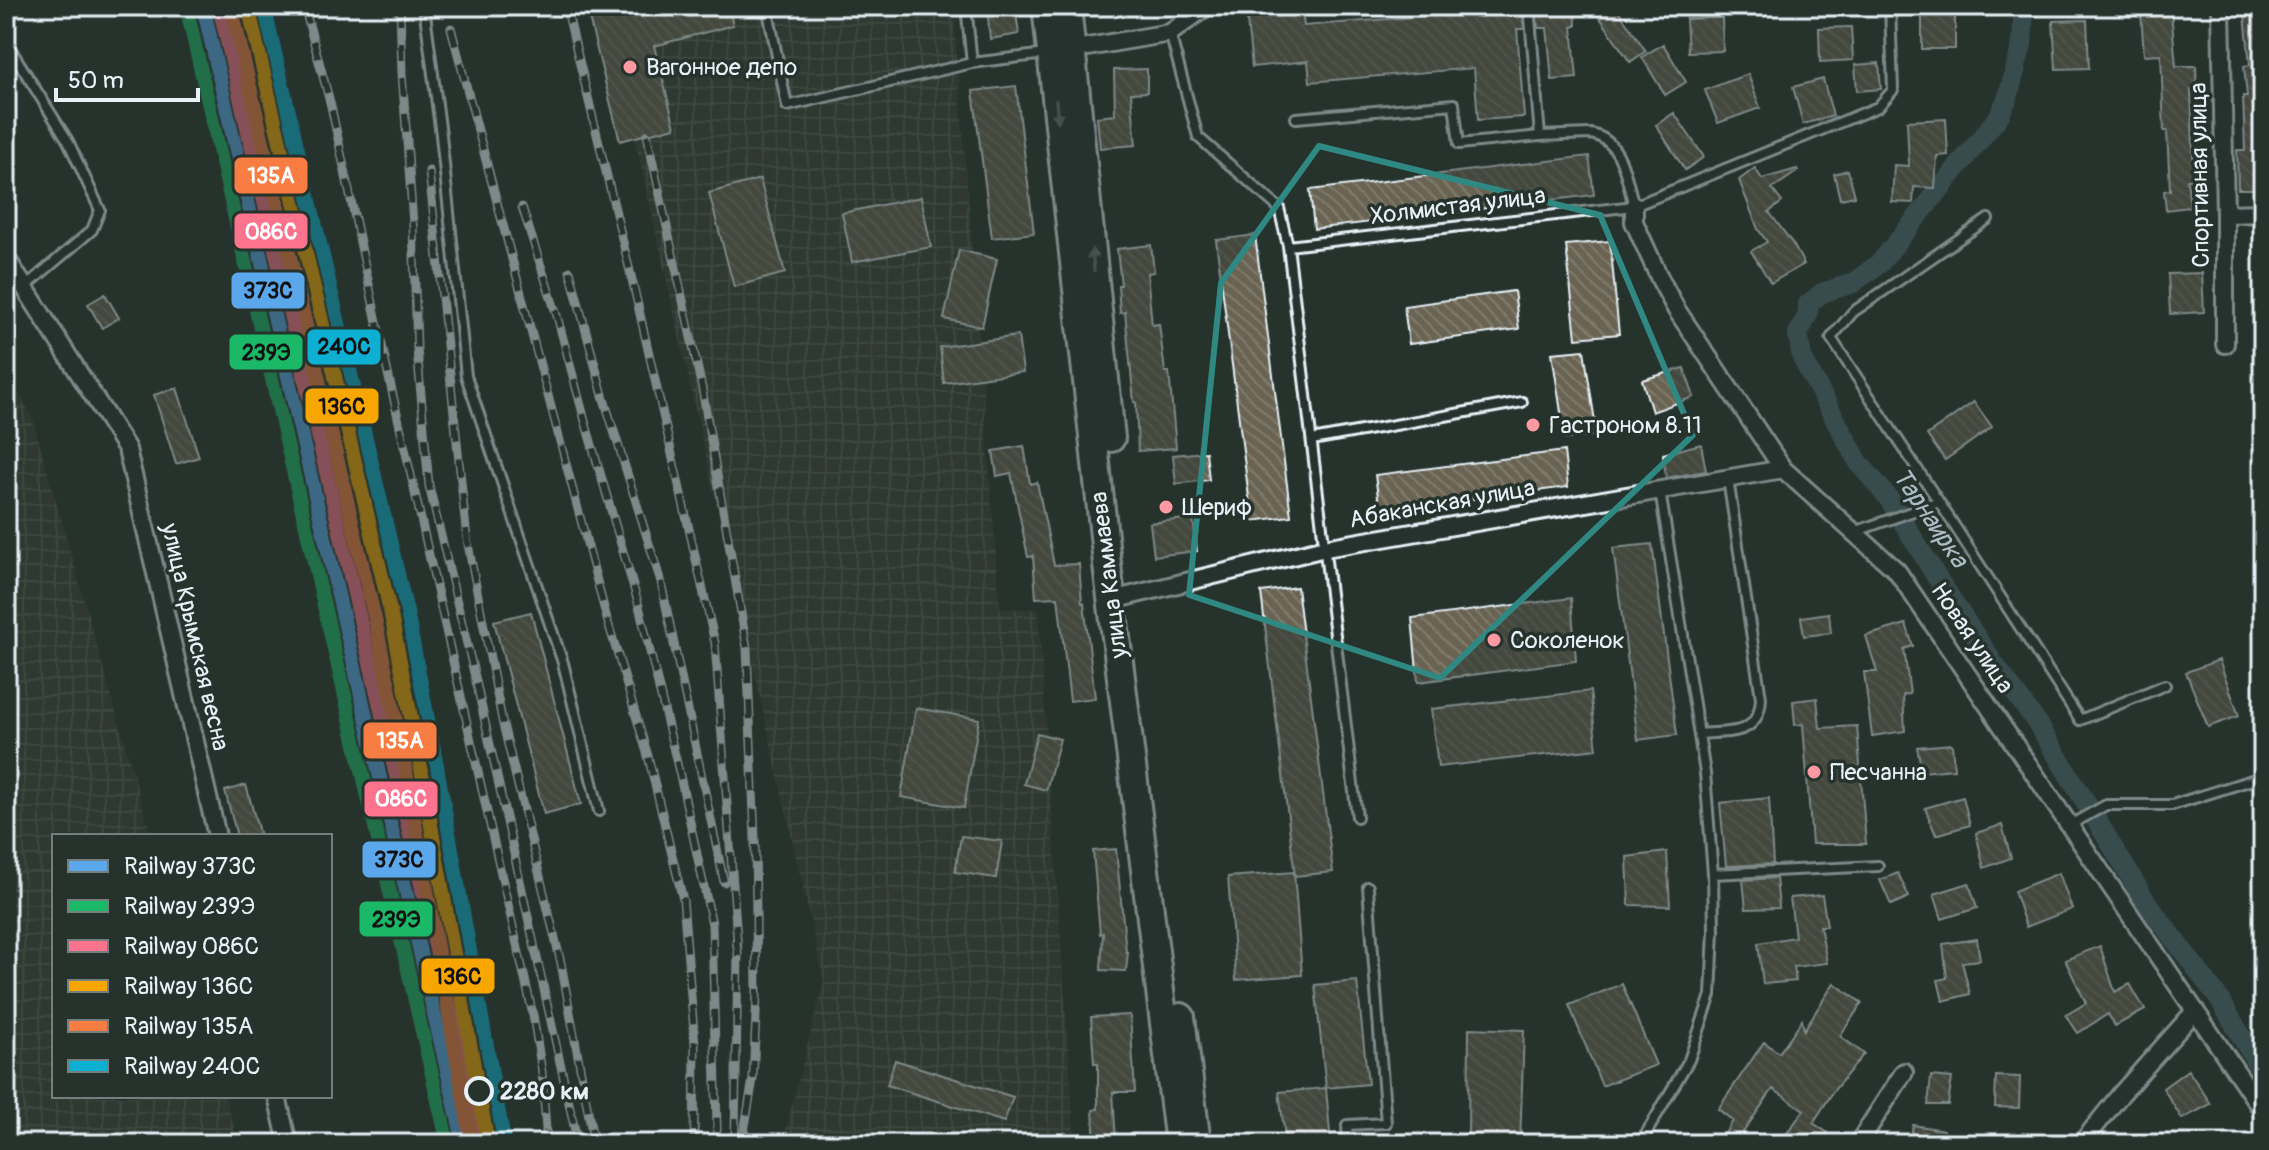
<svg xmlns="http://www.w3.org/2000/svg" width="2269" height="1150" font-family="Pangolin,sans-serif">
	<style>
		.industrial { fill: url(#industrial-grid) }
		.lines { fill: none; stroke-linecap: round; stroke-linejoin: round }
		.canal { stroke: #506c76; stroke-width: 20 }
		.building { fill: url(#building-back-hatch); stroke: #e8f1f8; stroke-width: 2 }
		.lane-casing { stroke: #e8f1f8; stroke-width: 14 }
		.street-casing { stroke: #e8f1f8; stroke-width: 22 }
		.primary-casing { stroke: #e8f1f8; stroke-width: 32 }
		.lane { stroke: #26332d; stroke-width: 8 }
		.street { stroke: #26332d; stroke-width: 16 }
		.primary { stroke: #26332d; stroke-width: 26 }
		.rail-casing { stroke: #e8f1f8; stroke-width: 9 }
		.rail { stroke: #26332d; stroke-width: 6; stroke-dasharray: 18; stroke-linecap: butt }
		.rail-1-casing { stroke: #26332d; stroke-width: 20 }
		.rail-2-casing { stroke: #26332d; stroke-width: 20 }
		.rail-3-casing { stroke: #26332d; stroke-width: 20 }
		.rail-4-casing { stroke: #26332d; stroke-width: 20 }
		.rail-5-casing { stroke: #26332d; stroke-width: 20 }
		.rail-6-casing { stroke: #26332d; stroke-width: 20 }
		.rail-1 { stroke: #5aa8eb; stroke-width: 14 }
		.rail-2 { stroke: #1ab867; stroke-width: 14 }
		.rail-3 { stroke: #fc738d; stroke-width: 14 }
		.rail-4 { stroke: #f7a600; stroke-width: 14 }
		.rail-5 { stroke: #f77d43; stroke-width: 14 }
		.rail-6 { stroke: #0dafd3; stroke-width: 14 }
		.oneway { fill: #6a7674 }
		.marked { fill: none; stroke: #308883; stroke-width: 6; stroke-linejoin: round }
		.poi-dot { fill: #ff9aa2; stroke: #26332d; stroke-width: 3 }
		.stop-dot { fill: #26332d; stroke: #e8f1f8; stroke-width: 4 }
		.labels { text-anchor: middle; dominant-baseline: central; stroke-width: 7; stroke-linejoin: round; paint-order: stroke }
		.poi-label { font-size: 24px; fill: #e8f1f8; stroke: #26332d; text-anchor: start }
		.street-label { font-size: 24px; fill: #e8f1f8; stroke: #26332d }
		.stop-label { font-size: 24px; font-weight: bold; fill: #e8f1f8; stroke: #26332d; text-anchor: start }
		.water-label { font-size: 26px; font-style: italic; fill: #abbcc4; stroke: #26332d }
		.line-badge { stroke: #26332d; stroke-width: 3 }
		.badge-label { font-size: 22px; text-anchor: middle; font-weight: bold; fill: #fff }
		.pale-badge-label { font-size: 22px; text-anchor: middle; font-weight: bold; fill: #111 }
	</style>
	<defs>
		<pattern id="industrial-grid" width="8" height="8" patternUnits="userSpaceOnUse" patternTransform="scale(2)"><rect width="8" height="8" fill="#3a4238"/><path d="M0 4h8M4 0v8" fill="none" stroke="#565e56"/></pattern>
		<pattern id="building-back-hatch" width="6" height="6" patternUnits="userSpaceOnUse" patternTransform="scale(2)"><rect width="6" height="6" fill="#6a6452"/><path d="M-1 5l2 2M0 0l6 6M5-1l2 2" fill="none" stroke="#7f7b6c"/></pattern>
	</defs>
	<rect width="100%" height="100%" fill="#26332d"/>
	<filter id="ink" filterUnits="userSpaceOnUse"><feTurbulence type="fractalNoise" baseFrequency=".0125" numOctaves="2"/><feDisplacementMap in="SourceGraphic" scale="16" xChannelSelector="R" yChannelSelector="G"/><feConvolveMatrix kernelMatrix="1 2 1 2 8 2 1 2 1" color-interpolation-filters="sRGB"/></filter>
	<g filter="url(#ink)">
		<path class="industrial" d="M605 6H953L1000 609H1038L1075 1144H782L824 981Z
			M6 371 32 417 151 836H54V1096H225L239 1144H6Z"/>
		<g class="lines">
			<path class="canal" d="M2024 6 2022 44 2008 97 1999 116 1880 263 1853 283 1822 293 1808 304V314L1798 334 1802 358 1859 463 1889 499 1941 584 1994 664 2039 726 2147 903 2220 1000 2263 1073"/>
		</g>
		<path class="building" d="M586 6H728L733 25 654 46 675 127 620 141Z
			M987 6H1015L1019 34 990 39Z
			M1285 6H1301L1304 26 1522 8 1524 29H1517L1524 117 1478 120 1474 68 1310 82 1308 61 1252 67 1246 11Z
			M1536 6H1575L1576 26 1572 27 1577 78 1552 80 1547 28H1538Z
			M1592 6H1615L1646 51 1630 62Z
			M2171 11 2176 66H2196L2197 90H2191L2194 179H2187L2190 207 2166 210 2164 191 2170 190 2167 131H2164L2161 54 2144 55 2141 13Z
			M1922 13H1955V49H1922Z
			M2263 13V189H2238L2237 150H2245L2243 96H2247L2244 66 2250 65 2245 14Z
			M1707 18H1722L1723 51 1688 52 1686 19Z
			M2087 20 2089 68 2056 69 2053 21Z
			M1851 27 1853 60 1820 62 1819 28Z
			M1663 44 1686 82 1665 95 1642 57Z
			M1879 63 1881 89 1857 91 1855 65Z
			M1147 69V92L1131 93 1136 145 1100 148 1097 117 1115 115 1114 70Z
			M1748 74 1760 108 1718 123 1705 90Z
			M1823 79 1833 116 1803 124 1793 87Z
			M1016 86 1034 233 992 238 973 91Z
			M1674 113 1704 157 1685 170 1656 125Z
			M1946 119 1948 155 1937 156 1935 188 1914 187 1913 203 1892 202 1894 165 1909 166 1907 121Z
			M1589 156 1594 195 1314 229 1310 190Z
			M1755 168 1762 179 1797 169 1798 171 1772 189 1782 202 1769 212 1793 244 1804 264 1771 283 1751 251 1767 242 1758 229 1739 180Z
			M1848 170 1855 196 1840 199 1834 174Z
			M760 179 785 273 734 287 709 193Z
			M921 197 931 247 852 262 842 213Z
			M1255 235 1291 516 1252 521 1216 240Z
			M1610 241 1619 334 1576 338 1566 245Z
			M1151 245 1154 272 1147 273 1152 325 1159 324 1165 372H1169L1176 448 1138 451 1136 402H1134L1125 312 1120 313 1118 285H1121L1117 249Z
			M959 250 997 259 982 327 944 319Z
			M2202 273 2204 312 2170 314 2168 274Z
			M1514 291 1519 329 1409 344 1404 306Z
			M105 294 119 318 102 328 88 304Z
			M1018 336 1023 372 944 383 940 347Z
			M1584 350 1597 435 1565 439 1552 353Z
			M1684 368 1694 397 1652 412 1642 380Z
			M177 388 199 457 176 464 154 395Z
			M1974 402 1992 427 1945 460 1927 435Z
			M1701 444 1706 471 1666 478 1663 454Z
			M1024 446 1030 484 1037 482 1054 565 1079 564 1082 603H1084L1095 698 1070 701 1058 597 1036 598 1033 556 1028 557 1011 473 997 476 993 451Z
			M1564 451 1568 487 1380 511 1375 475Z
			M1206 452 1209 480 1176 484 1173 455Z
			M1193 518 1197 551 1154 556 1150 523Z
			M1652 544 1677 735 1638 740 1613 548Z
			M1297 587 1333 872 1295 876 1261 592Z
			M1571 598 1576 661 1418 682 1412 618Z
			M531 612 581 804 544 814 494 621Z
			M1829 613 1831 633 1804 636 1801 617Z
			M1906 624 1913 646 1904 649 1910 694 1903 695 1905 731 1872 736 1864 672H1877L1866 636Z
			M2219 660 2239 716 2208 727 2186 672Z
			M1590 691 1597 749 1438 767 1431 709Z
			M1817 698 1820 728 1857 726 1866 844H1812L1803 724 1795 725 1793 701Z
			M916 708 979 719 964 808 901 797Z
			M1037 733 1060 739 1046 790 1024 784Z
			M1952 744 1954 769 1922 772 1917 747Z
			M246 785 260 836H237L225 791Z
			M1963 797 1970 825 1936 835 1925 808Z
			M1769 798 1773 864 1726 866 1720 803Z
			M2002 825 2011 858 1984 868 1976 833Z
			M961 836 1002 841 996 878 955 872Z
			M1116 849 1126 952H1128L1126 971 1101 970 1103 933 1100 934 1093 851Z
			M1667 852 1670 906 1629 905 1627 857Z
			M1294 872 1302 975 1236 980 1228 877Z
			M1898 873 1909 897 1891 905 1880 880Z
			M2059 873 2072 909 2026 927 2014 891Z
			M1776 878 1779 908 1746 909 1743 880Z
			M1969 883 1977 908 1942 919 1934 894Z
			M1822 895 1827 926H1820L1827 963 1794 967 1796 981 1763 984 1758 943 1795 937 1790 898Z
			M1977 939 1980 960 1962 962 1970 994 1943 1001 1938 980 1947 978 1943 944Z
			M2100 946 2115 992 2130 984 2145 1010 2115 1026 2108 1014 2078 1033 2066 1015 2086 1003 2065 960Z
			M1357 981 1368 1084 1326 1088 1315 985Z
			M1834 983 1862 1003 1840 1036 1864 1054 1835 1089 1813 1123 1828 1133 1820 1144H1779L1804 1110 1773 1089 1735 1144H1718L1733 1121 1718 1109 1764 1042 1779 1053 1802 1020 1804 1030Z
			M1622 984 1656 1065 1602 1086 1569 1005Z
			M1130 1015 1135 1092H1113L1116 1144H1095L1093 1110 1098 1109V1063H1094L1091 1017Z
			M1469 1028 1524 1030 1520 1144H1468Z
			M895 1060 1013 1097 1004 1122 887 1085Z
			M2188 1070 2211 1104 2182 1119 2163 1088Z
			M1931 1076 1952 1078 1948 1105H1928Z
			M1996 1076 2020 1077 2019 1108 1995 1107Z
			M1326 1088 1331 1144H1286L1279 1092Z
			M1913 1125 1944 1130 1942 1144H1910Z"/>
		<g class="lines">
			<defs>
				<path id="lane" d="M424 6 441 135 466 376 563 663 599 811
					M767 6 787 106 972 63 1046 54
					M966 6 972 63
					M1170 33 1198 137 1279 208 1288 246 1357 817
					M6 42 68 141 100 210 92 230 25 287
					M1296 118 1454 104 1459 144 1540 136 1529 6
					M1540 136 1590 134C1623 139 1626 179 1634 206
					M1288 246 1634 206 1878 107 1893 90 1890 6
					M1312 440 1522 402
					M1660 491 1705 773 1713 874
					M1939 502 1831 338 1853 312 1988 219
					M1854 532 1939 502 2080 720 2165 685
					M1699 734C1730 731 1759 737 1761 698L1728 479
					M2070 825 2106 805H2172L2252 780 2263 782
					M1348 1144 1347 1125 1386 1123 1368 887
					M1640 1144 1689 1060 1711 995 1714 931 1713 874 1878 866"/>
				<path id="street" d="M2221 6 2225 214V344
					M1064 51 1170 33 1207 6
					M1634 206V222L1660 279 1676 309 1783 469 1897 571 2263 1111
					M2225 214 2263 213
					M6 258 127 449 217 836
					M1112 600 1325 548 1783 469
					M277 1096 288 1144
					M1858 1144 1904 1072
					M2081 1144 2121 1094 2195 1011"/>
				<path id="primary" d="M1046 6 1108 573 1179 1144
					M1067 6 1111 438
					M1181 1017 1197 1144"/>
			</defs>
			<use href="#lane" class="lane-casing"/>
			<use href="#street" class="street-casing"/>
			<use href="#primary" class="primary-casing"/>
			<use href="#lane" class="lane"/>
			<use href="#street" class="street"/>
			<use href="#primary" class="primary"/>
			<defs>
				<path id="rail" d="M304 6 331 106 387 369 533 1015 542 1072 547 1144
					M400 6 402 73 413 224 417 349 429 486 476 681 578 1144
					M566 6 634 288 715 643 738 952
					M451 28 607 619 648 756 683 900 695 1044 694 1144
					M647 135 702 388 747 648 755 839 757 994 753 1079 742 1144
					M429 171 467 539 502 720 561 963 594 1144
					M522 207 557 316 585 421 639 606 681 780 712 924 717 1128 716 1144
					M570 271 604 399 661 582 724 882
					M735 1136 738 952 736 940"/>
			</defs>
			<use href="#rail" class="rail-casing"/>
			<use href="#rail" class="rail"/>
			<defs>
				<path id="rail-1" d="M203 6 464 1144"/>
				<path id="rail-2" d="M187 10 448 1144"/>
				<path id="rail-3" d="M219 6 480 1141"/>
				<path id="rail-4" d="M248 6 391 615 419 758 488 1144"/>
				<path id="rail-5" d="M232 10 375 619 404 761 472 1144"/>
				<path id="rail-6" d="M264 6 407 612 435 755 504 1141"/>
			</defs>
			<use href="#rail-1" class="rail-1-casing"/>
			<use href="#rail-2" class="rail-2-casing"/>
			<use href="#rail-3" class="rail-3-casing"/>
			<use href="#rail-4" class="rail-4-casing"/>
			<use href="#rail-5" class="rail-5-casing"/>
			<use href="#rail-6" class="rail-6-casing"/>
			<use href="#rail-1" class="rail-1"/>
			<use href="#rail-2" class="rail-2"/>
			<use href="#rail-3" class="rail-3"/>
			<use href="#rail-4" class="rail-4"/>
			<use href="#rail-5" class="rail-5"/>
			<use href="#rail-6" class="rail-6"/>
		</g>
		<defs><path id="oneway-solid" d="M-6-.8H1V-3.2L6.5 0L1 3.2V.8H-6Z" transform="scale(2)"/></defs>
		<g class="oneway">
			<use href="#oneway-solid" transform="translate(1057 111) rotate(84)"/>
			<use href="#oneway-solid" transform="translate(1093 260) rotate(-96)"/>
		</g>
	</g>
	<path d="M0 0H2269V1150H0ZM1319 146 1600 215 1693 435 1440 678 1189 595 1221 283Z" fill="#26332d" fill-opacity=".55" fill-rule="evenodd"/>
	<path class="marked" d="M1319 146 1600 215 1693 435 1440 678 1189 595 1221 283Z"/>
	<g class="poi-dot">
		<circle cx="630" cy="67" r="8"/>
		<circle cx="1533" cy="425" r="8"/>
		<circle cx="1166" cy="507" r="8"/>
		<circle cx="1494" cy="640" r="8"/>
		<circle cx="1814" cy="772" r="8"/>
	</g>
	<circle class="stop-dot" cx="479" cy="1091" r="13"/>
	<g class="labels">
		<g class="poi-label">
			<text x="646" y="67">Вагонное депо</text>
			<text x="1549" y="425">Гастроном 8.11</text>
			<text x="1182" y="507">Шериф</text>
			<text x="1510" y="640">Соколенок</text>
			<text x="1830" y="772">Песчанна</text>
		</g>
		<g class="street-label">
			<text transform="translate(2200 175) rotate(-91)">Спортивная улица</text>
			<text transform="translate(1458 206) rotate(-7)">Холмистая улица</text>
			<text transform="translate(1442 504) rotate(-10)">Абаканская улица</text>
			<text transform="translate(1109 575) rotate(-97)">улица Каммаева</text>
			<text transform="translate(195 637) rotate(77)">улица Крымская весна</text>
			<text transform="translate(1972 638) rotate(56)">Новая улица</text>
		</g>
		<g class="stop-label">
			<text x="500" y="1091">2280 км</text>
		</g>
		<g class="water-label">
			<text transform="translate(1930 518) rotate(56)">Тарнаирка</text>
		</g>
	</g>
	<g class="line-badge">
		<rect x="233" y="156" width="76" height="39" rx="8" fill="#f77d43"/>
		<rect x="233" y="212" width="76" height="38" rx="8" fill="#fc738d"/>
		<rect x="230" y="271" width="76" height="39" rx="8" fill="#5aa8eb"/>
		<rect x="306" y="328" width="76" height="38" rx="8" fill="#0dafd3"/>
		<rect x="228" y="333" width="76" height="38" rx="8" fill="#1ab867"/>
		<rect x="304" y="387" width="76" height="38" rx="8" fill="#f7a600"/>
		<rect x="362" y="721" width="76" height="39" rx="8" fill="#f77d43"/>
		<rect x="363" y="780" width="76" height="38" rx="8" fill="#fc738d"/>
		<rect x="361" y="840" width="76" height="39" rx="8" fill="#5aa8eb"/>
		<rect x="358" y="900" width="76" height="38" rx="8" fill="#1ab867"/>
		<rect x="420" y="957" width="76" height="38" rx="8" fill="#f7a600"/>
	</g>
	<g class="badge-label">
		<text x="271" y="183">135А</text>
		<text x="271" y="239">086С</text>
		<text x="400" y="748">135А</text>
		<text x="401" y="806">086С</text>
	</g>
	<g class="pale-badge-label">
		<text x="268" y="298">373C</text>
		<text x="344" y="354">240С</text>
		<text x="266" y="360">239Э</text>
		<text x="342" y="414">136С</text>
		<text x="399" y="867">373C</text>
		<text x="396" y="927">239Э</text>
		<text x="458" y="984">136С</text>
	</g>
	<rect width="2269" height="1150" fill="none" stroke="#26332d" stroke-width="32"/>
	<rect x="16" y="16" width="2237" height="1118" fill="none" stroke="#e8f1f8" stroke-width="3" filter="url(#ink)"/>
	<rect x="52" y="834" width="280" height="264" fill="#26332d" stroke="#747f7e" stroke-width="2"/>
	<rect x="68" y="860" width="40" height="12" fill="#5aa8eb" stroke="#747f7e" stroke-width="2"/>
	<text x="124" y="874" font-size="24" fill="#e8f1f8">Railway 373C</text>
	<rect x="68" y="900" width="40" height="12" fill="#1ab867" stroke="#747f7e" stroke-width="2"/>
	<text x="124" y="914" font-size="24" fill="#e8f1f8">Railway 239Э</text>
	<rect x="68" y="940" width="40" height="12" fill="#fc738d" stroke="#747f7e" stroke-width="2"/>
	<text x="124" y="954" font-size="24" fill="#e8f1f8">Railway 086С</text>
	<rect x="68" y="980" width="40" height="12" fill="#f7a600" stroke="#747f7e" stroke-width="2"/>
	<text x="124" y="994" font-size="24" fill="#e8f1f8">Railway 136С</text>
	<rect x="68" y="1020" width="40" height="12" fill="#f77d43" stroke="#747f7e" stroke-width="2"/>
	<text x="124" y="1034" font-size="24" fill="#e8f1f8">Railway 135А</text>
	<rect x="68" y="1060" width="40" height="12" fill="#0dafd3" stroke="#747f7e" stroke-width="2"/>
	<text x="124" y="1074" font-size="24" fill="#e8f1f8">Railway 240С</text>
	<path d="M56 88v12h142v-12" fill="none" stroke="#e8f1f8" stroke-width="4"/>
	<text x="68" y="88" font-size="24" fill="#e8f1f8" stroke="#26332d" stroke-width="6" paint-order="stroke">50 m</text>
</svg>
